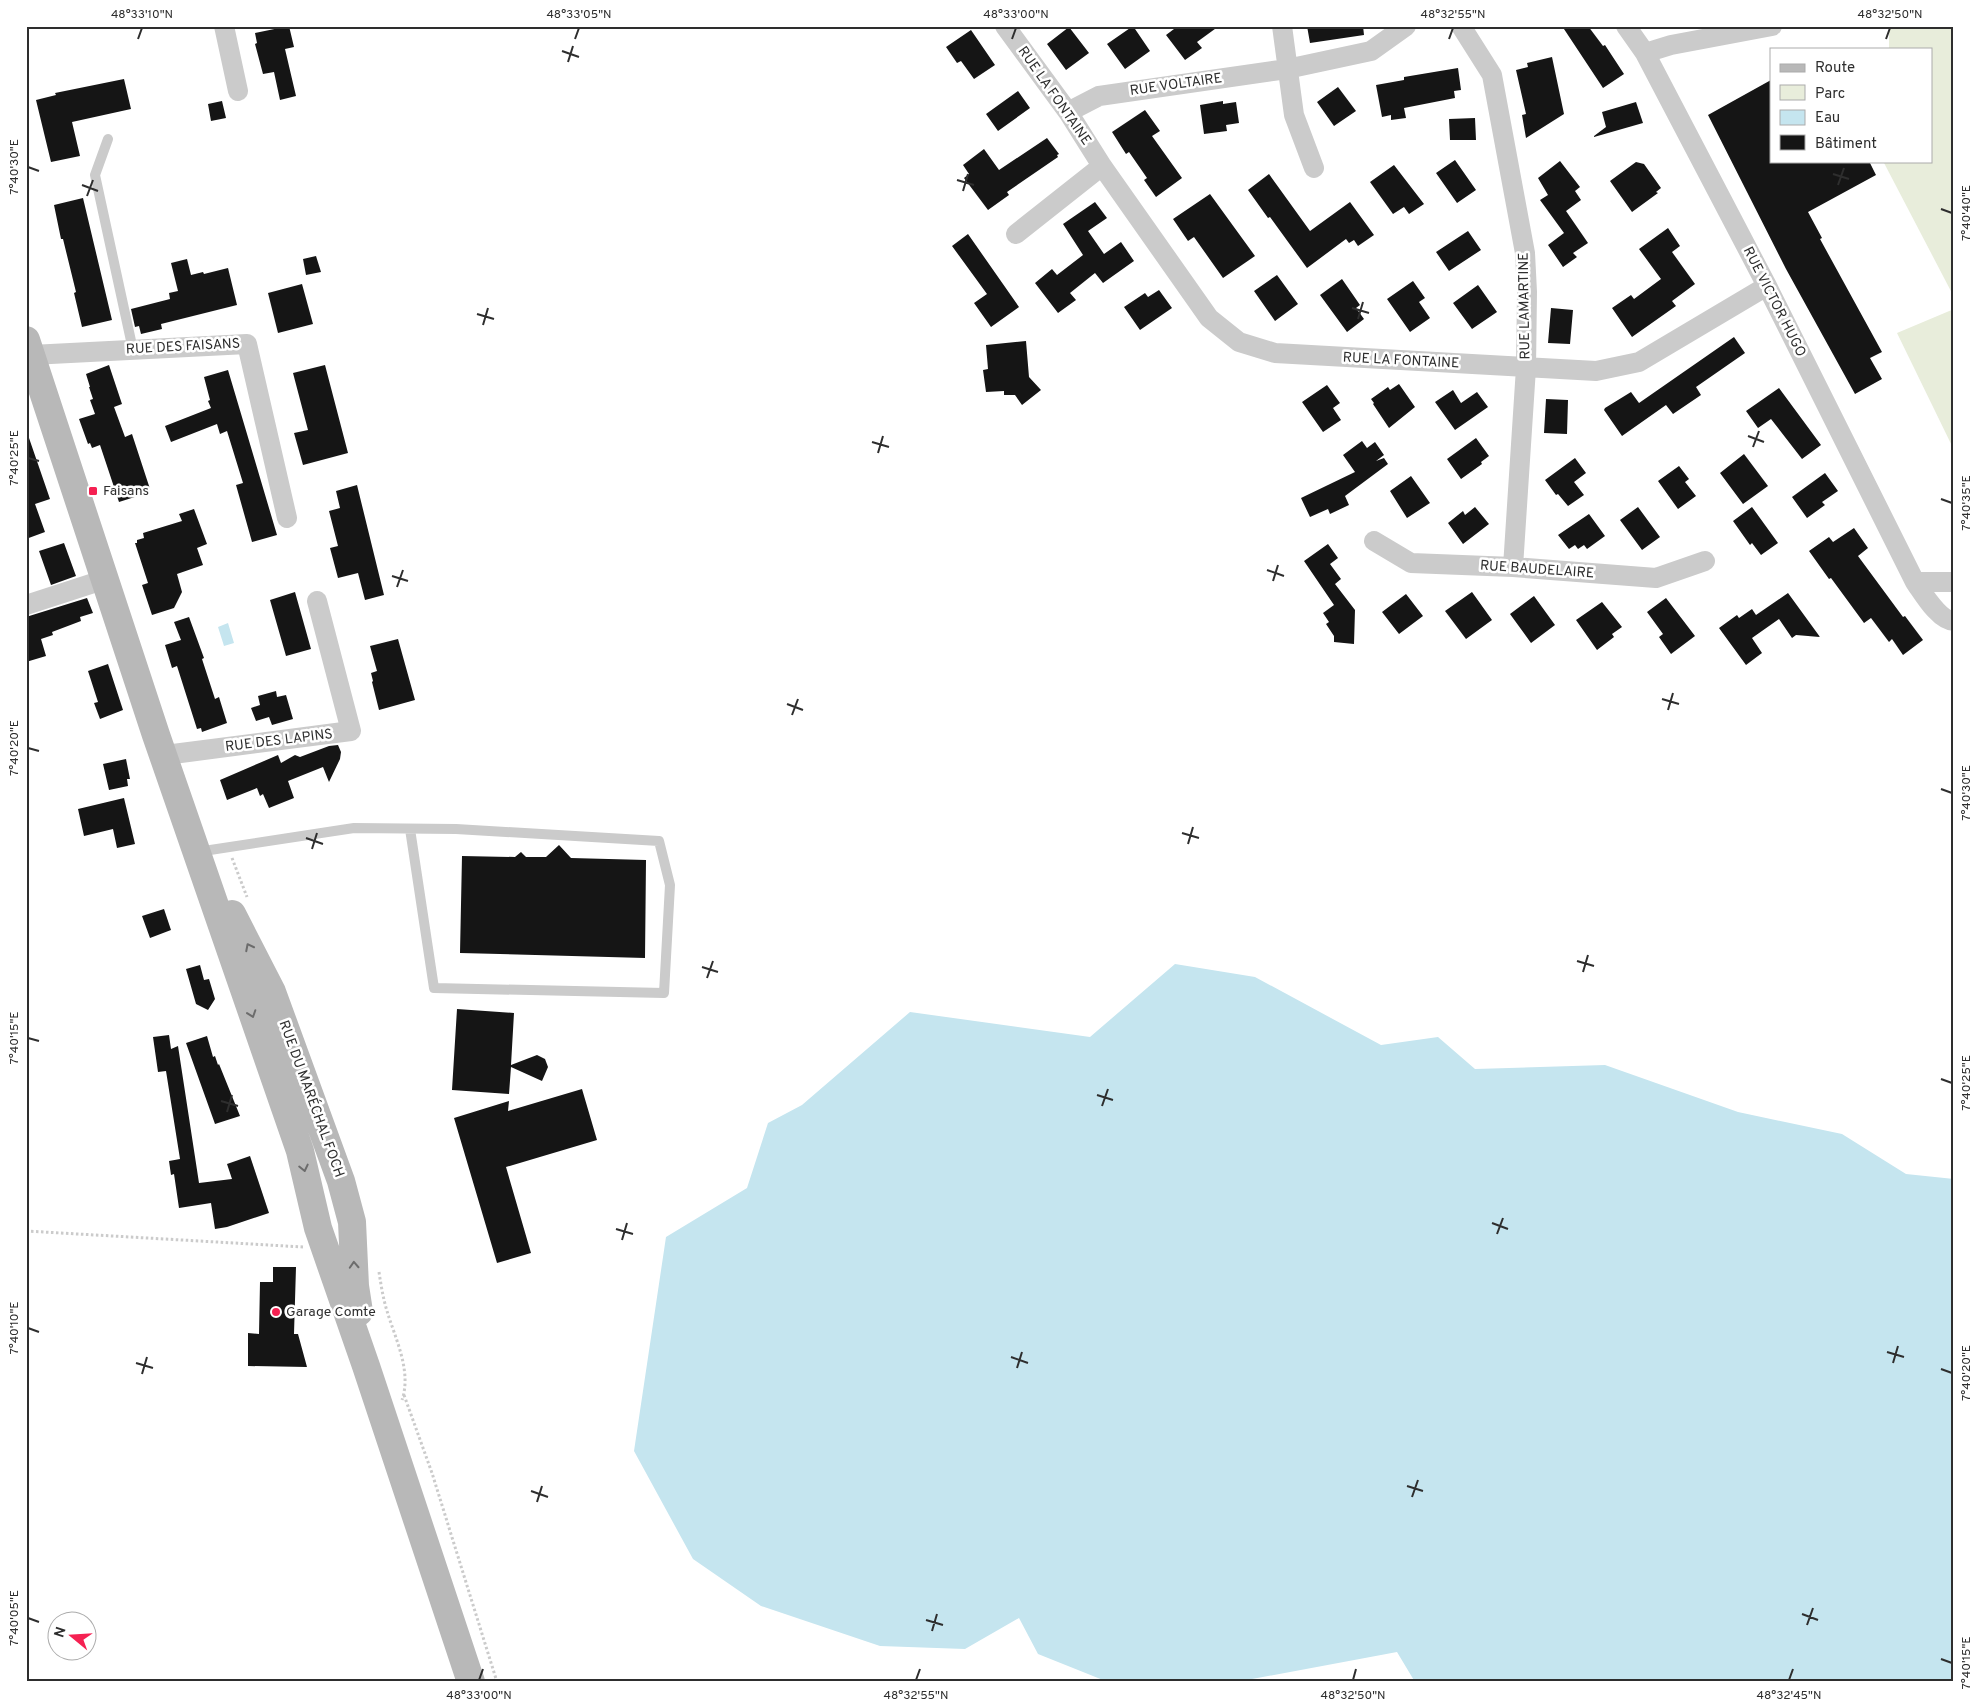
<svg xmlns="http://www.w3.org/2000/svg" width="1980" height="1708" font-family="Overpass,sans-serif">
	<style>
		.green { fill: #e8eddb }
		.water { fill: #c5e5ef }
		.building { fill: #151515 }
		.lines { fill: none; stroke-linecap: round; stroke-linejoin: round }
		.path { stroke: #cbcbcb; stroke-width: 3; stroke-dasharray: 2.5 2.5; stroke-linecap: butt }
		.service { stroke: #cbcbcb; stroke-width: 10 }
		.minor { stroke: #cbcbcb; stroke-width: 20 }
		.secondary { stroke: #b8b8b8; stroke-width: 28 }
		.oneway { stroke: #6c6c6c }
		.ticks { fill: none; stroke: #2e2e2e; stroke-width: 2 }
		.poi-dot { fill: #f52152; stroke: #fff; stroke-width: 2 }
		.labels { text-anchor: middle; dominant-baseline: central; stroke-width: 5; stroke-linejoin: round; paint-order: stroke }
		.street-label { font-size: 14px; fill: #2e2e2e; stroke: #fff }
		.poi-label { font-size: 14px; fill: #2e2e2e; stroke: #fff; text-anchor: start }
		.neatline { fill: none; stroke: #2e2e2e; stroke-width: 2 }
		.ticks-label { font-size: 12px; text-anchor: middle; fill: #2e2e2e }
	</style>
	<rect width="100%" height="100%" fill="#fff"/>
	<path class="green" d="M1889 26H1954V297L1883 161H1931V49H1889Z
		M1954 309V450L1897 333Z"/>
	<path class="water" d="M228 623 234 643 224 646 218 627Z
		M1175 964 1255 977 1381 1045 1438 1037 1475 1069 1605 1065 1738 1112 1842 1134 1906 1174 1954 1179V1682H1415L1397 1652 1236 1682H1108L1038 1654 1019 1618 965 1649 880 1646 761 1606 693 1559 634 1451 666 1237 747 1188 768 1123 802 1105 910 1012 1090 1037Z"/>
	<path class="building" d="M289 26 294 47 285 49 296 96 280 100 274 72 263 74 255 44 257 43 255 33Z
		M1133 26 1150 51 1125 69 1107 44Z
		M1178 26H1219L1197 42 1202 48 1185 60 1166 35Z
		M1307 26H1363L1364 35 1310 43Z
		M1562 26H1588L1603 46 1605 45 1624 74 1603 88Z
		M1069 27 1089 53 1066 70 1047 44Z
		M971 30 995 65 974 79 961 61 957 63 946 47Z
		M1552 57 1564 114 1526 138 1522 115 1526 114 1516 70 1528 67 1527 63Z
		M1458 68 1461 90 1454 91 1455 98 1404 108 1406 118 1391 120V115L1382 117 1376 85 1404 80V77Z
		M124 79 131 109 72 122 80 156 51 162 36 100 56 95 55 93Z
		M1771 80V161H1869L1876 175 1808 212 1822 238 1820 239 1882 352 1870 358 1882 379 1855 394 1786 269 1708 115Z
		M1338 87 1356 111 1334 126 1317 102Z
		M1018 91 1030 108 998 131 986 114Z
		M222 101 226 118 211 121 208 104Z
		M1223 101V104L1236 102 1239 123 1226 125 1227 131 1204 134 1200 105Z
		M1636 102 1643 123 1594 137V136L1606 127 1602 112Z
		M1145 110 1160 131 1152 136 1182 178 1156 197 1144 180 1147 178 1129 152 1126 154 1112 132Z
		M1475 118 1476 140H1450L1449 119Z
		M1047 138 1059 154 1057 155 1058 157 1007 192 1009 195 988 210 964 178 969 174 963 165 984 149 999 170Z
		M1455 160 1476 190 1457 203 1436 173Z
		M1560 161 1580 187 1575 191 1581 200 1566 211 1588 243 1573 253 1577 257 1563 267 1548 245 1564 233 1540 200 1548 195 1538 178Z
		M1636 162 1644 164 1661 188 1656 192 1658 193 1632 212 1610 181Z
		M1394 165 1424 204 1409 214 1404 207 1393 214 1370 182Z
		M1269 174 1310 231 1350 202 1374 235 1358 246 1354 240 1349 243 1346 239 1307 268 1270 217 1268 218 1248 190Z
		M1210 194 1255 256 1223 278 1194 237 1188 241 1173 219Z
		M83 198 112 320 82 327 74 293 76 292 63 239H61L54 205Z
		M1095 202 1107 218 1088 231 1104 254 1121 242 1134 261 1103 283 1095 273 1070 293 1076 300 1058 313 1035 283 1052 269 1057 275 1083 255 1063 224Z
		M1668 228 1680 246 1672 252 1695 284 1672 301 1676 306 1632 337 1612 308 1631 295 1634 299 1661 279 1639 249Z
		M1468 231 1481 250 1449 271 1436 252Z
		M968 234 1019 307 991 327 974 303 987 294 952 246Z
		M316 256 321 272 306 275 303 259Z
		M187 259 191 275 203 272 204 274 228 268 237 305 161 324 162 329 141 334 139 326 135 327 131 309 170 299 169 293 178 291 171 263Z
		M1277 275 1298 304 1275 321 1254 291Z
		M1342 279 1360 305 1356 308 1364 319 1347 332 1320 295Z
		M1413 281 1425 298 1419 302 1430 318 1410 332 1387 299Z
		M302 284 313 324 278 333 268 293Z
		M1478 285 1497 312 1472 329 1453 303Z
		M1159 290 1172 308 1140 330 1124 307 1145 293 1148 297Z
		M1551 308 1573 310 1570 344 1548 343Z
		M1734 337 1745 353 1696 387 1701 395 1673 414 1666 405 1622 436 1604 410 1605 408 1631 392 1639 403Z
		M1026 341 1029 377 1041 390 1022 405 1015 395H1004V391L986 392 983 370 988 369 986 345Z
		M109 365 122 404 114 407 125 437 132 434 150 489 140 492 141 495 119 502 100 445 92 448 90 443 88 444 79 419 95 414 90 400 93 399 89 387H90L86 374Z
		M325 365 348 453 303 465 294 433 308 430 293 373Z
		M228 370 277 535 252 542 236 485 243 483 227 431 220 434 217 424 171 442 165 426 211 408 208 401 210 400 204 377Z
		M1399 384 1415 407 1389 428 1373 404 1374 403 1371 399 1388 387 1390 390Z
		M1327 385 1340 403 1333 408 1341 420 1323 432 1302 402Z
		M1779 388 1821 445 1802 459 1771 419 1758 428 1746 411Z
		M1453 390 1461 403 1477 392 1488 407 1455 430 1435 402Z
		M1546 399 1568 400 1567 434 1544 433Z
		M26 438H29L50 499 35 504 45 532 26 539Z
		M1476 438 1489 456 1481 462 1482 464 1461 479 1447 459Z
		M1362 441 1367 448 1375 442 1384 455 1376 461 1384 458 1388 464 1345 496 1349 505 1330 514 1328 509 1310 517 1301 498 1355 472 1343 455Z
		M1744 454 1768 486 1743 504 1720 473Z
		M1575 458 1586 473 1574 482 1584 495 1568 506 1558 494 1556 495 1545 480Z
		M1679 466 1689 479 1685 482 1696 496 1678 509 1658 481Z
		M1825 473 1838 491 1822 502 1825 505 1807 518 1792 497Z
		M1411 476 1430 503 1407 518 1390 491Z
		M357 485 384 595 365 600 358 573 338 578 330 548 338 546 329 511 340 508 336 491Z
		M1475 507 1489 524 1463 544 1448 523 1463 511 1465 515Z
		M1638 507 1660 537 1642 550 1620 520Z
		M1752 507 1778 543 1761 555 1752 543 1750 545 1733 521Z
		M194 509 207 544 197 548 203 565 177 574 182 592 174 608 152 615 142 585 148 583 135 543H137V540L144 538 143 533 182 521 179 514Z
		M1589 514 1605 536 1587 549 1584 545 1578 549 1575 545 1569 549 1558 535Z
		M1854 528 1868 548 1858 556 1903 617 1905 616 1923 640 1903 655 1892 639 1889 642 1871 618 1864 623 1831 578 1829 579 1809 551 1829 537 1833 542Z
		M64 543 76 576 51 585 39 551Z
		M1328 544 1338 558 1330 564 1341 579 1335 584 1355 610 1354 644 1334 642V636L1326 624 1329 622 1323 613 1334 605 1304 561Z
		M295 592 311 649 286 656 270 600Z
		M1472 592 1492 620 1466 639 1445 611Z
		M1788 593 1820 637 1796 635 1792 638 1779 619 1752 638 1762 653 1746 665 1719 628 1737 615 1739 618 1752 609 1756 615Z
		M1406 594 1423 616 1399 634 1382 612Z
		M1534 596 1555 625 1531 643 1510 614Z
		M87 598 93 613 80 617 81 621 52 632 53 635 41 639 46 656 26 662V617Z
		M1666 598 1695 636 1671 654 1659 637 1663 634 1647 612Z
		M1602 602 1622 627 1612 634 1614 637 1597 650 1576 620Z
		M189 617 204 658 202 659 215 699 219 697 227 723 202 732 201 728 197 729 177 666 172 668 165 645 181 640 174 622Z
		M398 639 415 700 379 710 372 682 373 681 371 673 377 671 370 646Z
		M108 664 123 710 100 719 94 703 98 702 88 671Z
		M276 691 277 697 286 695 293 719 272 725 269 717 256 721 251 708 260 705 258 696Z
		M338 745 341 752 340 759 329 782 323 767 288 781 294 798 269 808 263 794 260 796 257 788 227 800 220 780 278 755 281 763 295 755 300 757 329 746Z
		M126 759 130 779H127L128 786 109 790 103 764Z
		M124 798 135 844 117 848 113 829 84 836 78 809Z
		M559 845 571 858 646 860 645 958 460 953 462 856 515 857 521 852 526 857H546Z
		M164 909 171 930 150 938 142 916Z
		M200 965 204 980 209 979 215 999 208 1010 196 1004 186 969Z
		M457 1009 514 1013 511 1065 537 1055 545 1059 548 1067 542 1081 511 1067 509 1094 452 1090Z
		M169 1035 171 1049 178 1046 199 1183 232 1179 227 1164 250 1156 269 1213 227 1227 215 1229 211 1203 179 1208 174 1174 171 1175 169 1161 180 1159 166 1071 158 1072 153 1037Z
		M207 1036 213 1057 215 1056 218 1065 219 1064 240 1116 215 1124 186 1043Z
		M582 1089 597 1140 506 1167 531 1253 497 1263 454 1118 509 1101 508 1111Z
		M273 1267H296L294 1334H298L307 1367 248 1366V1333L259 1334 260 1282H273Z"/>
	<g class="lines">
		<path class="path" d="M232 858 247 897
			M26 1231 303 1247
			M379 1272C381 1285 383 1298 387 1311 395 1338 412 1371 402 1400
			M404 1395 432 1473 497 1682"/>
		<path class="service" d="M108 139 95 175 133 350
			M197 852 354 828 456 829 659 841 670 885 664 993 434 988 410 829"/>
		<path class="minor" d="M224 26 238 91
			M1005 26 1068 112 1102 166 1209 318 1239 342 1275 353 1596 371 1639 362 1767 286
			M1282 26 1294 115 1314 168
			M1461 26 1492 75 1525 253 1527 292 1526 368 1513 567
			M1626 26 1645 53 1767 286 1915 582H1954
			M1645 53 1671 45 1772 26
			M1068 112 1099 96 1287 69 1371 51 1406 26
			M1016 234 1102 166
			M31 355 247 344 287 518
			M1374 541 1411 563 1513 567 1656 578 1705 561
			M1915 582C1923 593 1939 621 1954 621
			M26 605 106 579
			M165 760 173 754 351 731 317 601"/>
		<path class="secondary" d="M26 340 156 735 300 1151 318 1228 366 1366 471 1682
			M232 914 272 992 341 1181 352 1222 355 1286 359 1312"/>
	</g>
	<defs><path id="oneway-chevron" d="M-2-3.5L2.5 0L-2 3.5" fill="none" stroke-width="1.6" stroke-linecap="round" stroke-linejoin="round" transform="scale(1.25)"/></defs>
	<g class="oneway">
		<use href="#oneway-chevron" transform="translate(249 947) rotate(-117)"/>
		<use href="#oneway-chevron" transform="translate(252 1014) rotate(71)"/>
		<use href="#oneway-chevron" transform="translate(304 1168) rotate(77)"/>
		<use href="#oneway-chevron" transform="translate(354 1265) rotate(-93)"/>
	</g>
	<path class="ticks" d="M138 39 142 28M575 39 579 28M1012 39 1016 28M1449 39 1453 28M1886 39 1890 28M562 51 579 57M568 62 573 46M28 167 39 171M1833 174 1849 179M957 180 974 185M82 185 98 191M1838 185 1844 168M963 191 968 174M87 196 93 180M1941 209 1952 213M1352 308 1369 313M477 314 494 319M1358 319 1363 302M483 325 488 308M1748 436 1764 442M872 442 889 447M1753 447 1759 431M878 453 883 436M28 458 39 461M1941 499 1952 503M1267 570 1284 576M392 576 408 581M1273 581 1278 565M397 587 403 570M1662 699 1679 704M787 704 803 710M1668 710 1673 693M792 715 798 699M28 748 39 751M1941 789 1952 793M1182 833 1199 838M306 838 323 844M1188 844 1193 827M312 849 317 833M1577 961 1594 966M702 967 718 972M1583 972 1588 955M707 978 713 961M28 1038 39 1041M1941 1079 1952 1083M1097 1095 1113 1100M221 1101 238 1106M1102 1106 1108 1089M227 1112 232 1095M1492 1223 1508 1229M616 1229 633 1234M1497 1234 1503 1218M622 1240 627 1223M28 1328 39 1332M1887 1352 1904 1357M1011 1357 1028 1363M136 1363 153 1368M1893 1363 1898 1346M1017 1368 1022 1352M1941 1369 1952 1373M142 1374 147 1357M1407 1486 1423 1491M531 1491 548 1497M1412 1497 1418 1480M537 1502 542 1486M1802 1614 1818 1620M28 1618 39 1622M926 1620 943 1625M1807 1625 1813 1608M932 1631 937 1614M1941 1659 1952 1663M479 1680 483 1669M916 1680 920 1669M1353 1680 1356 1669M1789 1680 1793 1669"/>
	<g class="poi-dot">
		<rect x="88" y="486" width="10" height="10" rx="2.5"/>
		<circle cx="276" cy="1312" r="5"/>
	</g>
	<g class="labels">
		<g class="street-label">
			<text transform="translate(1176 85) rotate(-8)">RUE VOLTAIRE</text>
			<text transform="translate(1054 96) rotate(55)">RUE LA FONTAINE</text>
			<text transform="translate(1774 302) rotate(63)">RUE VICTOR HUGO</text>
			<text transform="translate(1525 306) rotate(-91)">RUE LAMARTINE</text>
			<text transform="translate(183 347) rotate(-3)">RUE DES FAISANS</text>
			<text transform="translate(1401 361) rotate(3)">RUE LA FONTAINE</text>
			<text transform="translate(1537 570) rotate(4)">RUE BAUDELAIRE</text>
			<text transform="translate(279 741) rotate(-7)">RUE DES LAPINS</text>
			<text transform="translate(311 1099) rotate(70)">RUE DU MARÉCHAL FOCH</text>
		</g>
		<g class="poi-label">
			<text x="103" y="491">Faisans</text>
			<text x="286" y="1312">Garage Comte</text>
		</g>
	</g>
	<rect width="1980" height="1708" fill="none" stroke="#ffffff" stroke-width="55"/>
	<rect x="1770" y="48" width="162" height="115" fill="#ffffff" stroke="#ababab"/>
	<rect x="1780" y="64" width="25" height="8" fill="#b8b8b8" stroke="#ababab"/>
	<text x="1815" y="72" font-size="15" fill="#2e2e2e">Route</text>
	<rect x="1780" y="85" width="25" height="15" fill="#e8eddb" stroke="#ababab"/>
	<text x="1815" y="98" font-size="15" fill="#2e2e2e">Parc</text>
	<rect x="1780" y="110" width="25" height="15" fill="#c5e5ef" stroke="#ababab"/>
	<text x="1815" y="122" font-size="15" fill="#2e2e2e">Eau</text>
	<rect x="1780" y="135" width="25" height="15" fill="#151515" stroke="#ababab"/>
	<text x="1815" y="148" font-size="15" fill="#2e2e2e">Bâtiment</text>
	<g transform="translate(72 1636) rotate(288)"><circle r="24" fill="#ffffff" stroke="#ababab"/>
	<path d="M0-4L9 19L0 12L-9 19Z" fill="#f52152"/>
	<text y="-8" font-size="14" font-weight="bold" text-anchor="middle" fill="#2e2e2e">N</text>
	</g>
	<rect x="28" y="28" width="1924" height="1652" class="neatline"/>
	<g class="ticks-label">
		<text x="142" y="18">48°33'10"N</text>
		<text x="579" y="18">48°33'05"N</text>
		<text x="1016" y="18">48°33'00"N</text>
		<text x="1453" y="18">48°32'55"N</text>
		<text x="1890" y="18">48°32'50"N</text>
		<text transform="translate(14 167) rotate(-90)" y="4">7°40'30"E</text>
		<text transform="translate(1966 213) rotate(-90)" y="4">7°40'40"E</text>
		<text transform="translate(14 458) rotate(-90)" y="4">7°40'25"E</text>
		<text transform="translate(1966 503) rotate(-90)" y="4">7°40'35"E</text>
		<text transform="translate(14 748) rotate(-90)" y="4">7°40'20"E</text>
		<text transform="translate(1966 793) rotate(-90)" y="4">7°40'30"E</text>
		<text transform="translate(14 1038) rotate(-90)" y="4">7°40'15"E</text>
		<text transform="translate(1966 1083) rotate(-90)" y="4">7°40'25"E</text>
		<text transform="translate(14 1328) rotate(-90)" y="4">7°40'10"E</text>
		<text transform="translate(1966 1373) rotate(-90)" y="4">7°40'20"E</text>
		<text transform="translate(14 1618) rotate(-90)" y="4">7°40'05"E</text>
		<text transform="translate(1966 1663) rotate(-90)" y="4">7°40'15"E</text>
		<text x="479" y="1699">48°33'00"N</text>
		<text x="916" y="1699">48°32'55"N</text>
		<text x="1353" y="1699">48°32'50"N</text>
		<text x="1789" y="1699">48°32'45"N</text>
	</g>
</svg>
